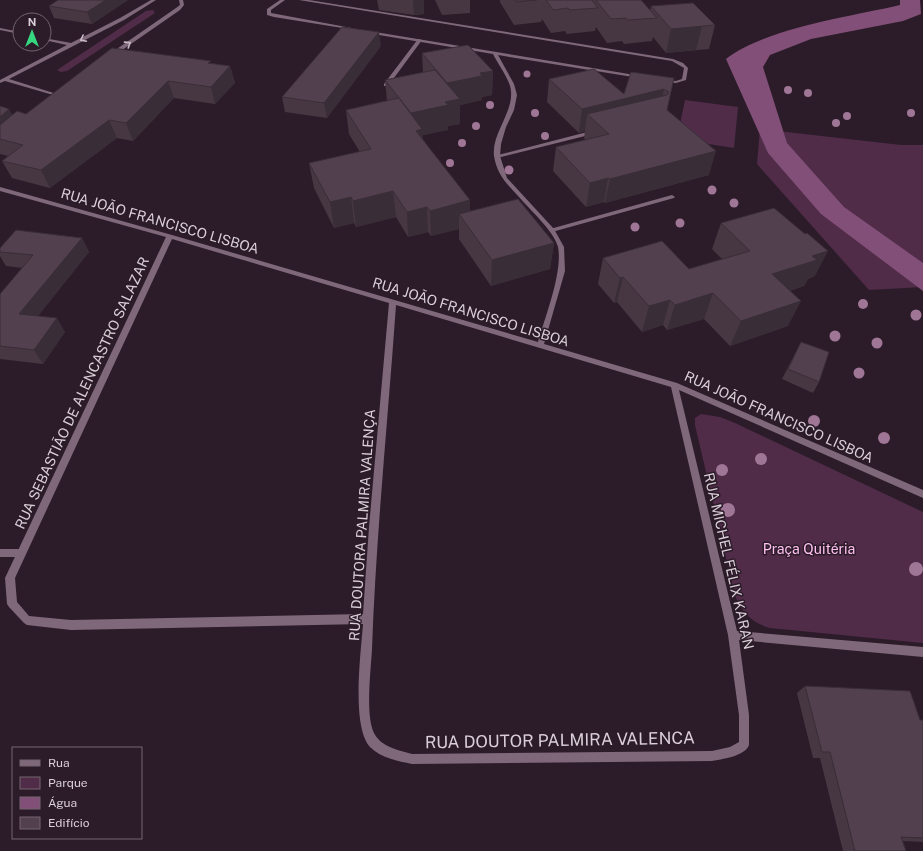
<svg xmlns="http://www.w3.org/2000/svg" width="923" height="851" font-family="'Public Sans',sans-serif">
	<style>
		.green { fill: #502c49 }
		.water { fill: #814f77 }
		.lines { fill: none; stroke-linecap: round; stroke-linejoin: round }
		.service { fill: #7f687a; fill-rule: evenodd }
		.minor { fill: #7f687a; fill-rule: evenodd }
		.tree { fill: #a07697 }
		.wall { fill: #473743 }
		.shaded-wall { fill: #392d37 }
		.building { fill: #52404e; stroke: #392d37 }
		.oneway { stroke: #c8bac5 }
		.labels { text-anchor: middle; dominant-baseline: central; stroke-width: 3; stroke-linejoin: round; paint-order: stroke }
		.street-label { font-size: 14px; fill: #dacfd8; stroke: #2c1c29 }
		.park-label { font-size: 14px; fill: #ffc0f1; stroke: #2c1c29 }
		.near-street-label { font-size: 17px; fill: #dacfd8; stroke: #2c1c29 }
	</style>
	<rect width="100%" height="100%" fill="#2c1c29"/>
	<path class="green" d="M153 10 155 13 67 71 61 72 57 70 146 11Z
		M685 100 738 107 734 148 677 139Z
		M760 129 901 145H923V287L869 290 757 164Z
		M701 414 720 417 735 423 923 512V643L770 628C752 623 743 613 735 596L695 425V418Z"/>
	<path class="water" d="M900 0H920L921 14 903 21 811 39 770 55 763 67 787 143 844 207 923 263V291L821 214 768 153 726 59C766 28 849 17 900 5Z"/>
	<g class="lines">
		<path class="service" d="M418 39 422 40 388 86H384V84Z
			M595 130 598 132 597 133 497 158 494 156Z
			M672 195 675 197 674 198 552 232 549 230 550 229Z
			M0 549H21L24 550 26 553 24 556 21 557H0Z"/>
		<path class="minor" d="M151 0H156L124 20 9 79 60 95V97L5 81 0 83V80L67 45 44 40V38L71 43 120 18Z
			M179 0H183L184 5 180 10 115 55H111V53L176 8 180 5Z
			M280 0H285L271 10V13L357 29 355 30 274 17 267 15V9Z
			M299 0H309L673 59 683 63 688 68 686 80 676 83 661 82V80H663L676 81 682 79 684 68 672 61Z
			M0 28 20 32V34L0 30Z
			M369 31 641 76V77L639 78 498 55 514 84 517 95 514 110 506 127 501 144 500 156 507 178 554 229 564 247 565 271 544 344 677 383 923 490V498L679 390 737 631 923 647V657L739 640 749 715V745C745 756 723 759 712 761L412 764C398 761 381 758 370 747 351 726 361 652 363 624L71 630 27 625 24 623 9 607 7 604 5 578 166 237 0 191V187L172 235 538 342C545 317 563 272 558 247 554 231 530 210 519 197 507 184 497 175 494 156 491 131 519 108 509 83 505 73 498 64 493 54L367 33V32ZM172 239 389 303 369 527 363 614 71 620 29 616 17 602 15 578ZM396 305 671 387 728 635 739 715V742L730 747 712 751 412 754C398 750 381 747 374 733 365 715 371 669 372 649 376 534 388 420 396 305Z"/>
	</g>
	<g class="tree">
		<circle cx="527" cy="74" r="3.5"/>
		<circle cx="788" cy="90" r="4"/>
		<circle cx="808" cy="93" r="4"/>
		<circle cx="490" cy="105" r="4"/>
		<circle cx="535" cy="113" r="4"/>
		<circle cx="911" cy="113" r="4"/>
		<circle cx="847" cy="116" r="4"/>
		<circle cx="836" cy="123" r="4"/>
		<circle cx="476" cy="126" r="4"/>
		<circle cx="545" cy="136" r="4"/>
		<circle cx="462" cy="143" r="4"/>
		<circle cx="450" cy="163" r="4"/>
		<circle cx="509" cy="170" r="4.5"/>
		<circle cx="712" cy="190" r="4.5"/>
		<circle cx="734" cy="203" r="4.5"/>
		<circle cx="680" cy="223" r="4.5"/>
		<circle cx="635" cy="227" r="4.5"/>
		<circle cx="863" cy="304" r="5"/>
		<circle cx="916" cy="315" r="5.5"/>
		<circle cx="835" cy="336" r="5.5"/>
		<circle cx="877" cy="343" r="5.5"/>
		<circle cx="859" cy="373" r="5.5"/>
		<circle cx="814" cy="421" r="6"/>
		<circle cx="884" cy="438" r="6"/>
		<circle cx="761" cy="459" r="6"/>
		<circle cx="722" cy="470" r="6"/>
		<circle cx="728" cy="510" r="7"/>
		<circle cx="916" cy="569" r="7"/>
	</g>
	<path class="wall" d="M128 0 92 24 54 18 49 6Z
		M377 0H424V14L414 15 379 10Z
		M435 0H470V13L442 15Z
		M500 0H592L593 1V0H641L650 10 651 6 715 25 709 49 666 53 653 37 652 41 624 44 622 41 607 43 596 27 595 31 567 34 565 31 551 33 542 19 541 22 514 25 500 2Z
		M381 46 327 118 285 112 282 97Z
		M422 53 493 71 492 95 482 97V100L460 105V124L448 126V130L423 135V139L470 211 554 243 550 269 491 286 459 239V229L431 236 428 232 408 237 396 217 356 227 354 223 334 228 314 188 309 163 360 152 349 134 346 110 387 101 385 80 423 72Z
		M211 64 230 66 235 83 215 104 174 98 133 141 117 138 50 188 12 178 2 161 8 156 0 154V106L13 115 26 114Z
		M674 78 667 110 709 175 605 203 604 202 586 207 553 171 556 147 586 140 584 138 585 131 579 133 547 102 549 79 624 94Z
		M721 223 815 276 808 279 804 286 790 291 788 326 730 346 704 319 667 330 663 325 642 332 617 302 614 303 598 284 603 258 689 269 722 259 712 249Z
		M82 238 89 252 38 316 65 332 43 364 0 359V294L23 268 6 266 0 256V248Z
		M801 342 819 382 813 393 782 379Z
		M805 686 920 720H923V842L903 841 906 851H843L820 758H813L797 693Z"/>
	<path class="shaded-wall" d="M106 0H128L92 24 87 12Z
		M413 0H424V14L414 15Z
		M702 26 696 50 666 53 671 29Z
		M379 32 381 46 327 118 324 103Z
		M230 66 235 83 215 104 211 87Z
		M493 71 492 95 482 97V100L460 105V124L448 126V130L423 135V154L412 138 411 113 448 101 447 83 480 73Z
		M168 81 174 98 133 141 126 123Z
		M664 89 659 113 587 114 585 131 579 133 582 109Z
		M9 109 18 126 0 139V117Z
		M109 120 117 138 50 188 41 170Z
		M716 151 709 175 605 203 610 179Z
		M608 178 604 202 586 207 590 183Z
		M393 191 396 217 356 227 353 201Z
		M351 197 354 223 334 228 330 202Z
		M470 200V226L459 214V229L431 236 430 211Z
		M427 207 428 232 408 237 407 212Z
		M82 238 89 252 28 328 19 314Z
		M554 243 550 269 491 286 492 260Z
		M828 251 815 276 808 279 804 286 761 300 772 274 812 256Z
		M623 277 617 302 614 303 620 278Z
		M713 293 704 319 667 330 675 305Z
		M670 300 663 325 642 332 649 306Z
		M801 301 788 326 730 346 741 321Z
		M57 318 65 332 43 364 34 350Z"/>
	<path class="building" d="M58 0H106L87 12 49 6Z
		M514 0H537L516 2Z
		M546 0H592L598 8 569 10 568 8 553 10Z
		M596 0H641L657 18 628 20 626 18 611 19Z
		M693 3 715 25 671 29 651 6Z
		M342 27 379 32 324 103 282 97Z
		M468 45 493 71 480 73 482 76 447 83 422 53Z
		M112 48 211 61 208 63 230 66 211 87 168 81 126 123 109 120 41 170 2 161 23 145 0 139V125L17 111 26 114Z
		M594 69 624 94 631 72 674 78 667 110 716 151 610 179 608 178 590 183 556 147 609 134 587 114 667 95 669 92 664 89 582 109 549 79Z
		M435 70 460 99 445 102 448 105 411 113 385 80Z
		M399 98 422 129 416 131 470 200 430 211 427 207 407 212 393 191 353 201 351 197 330 202 309 163 371 149 346 110Z
		M0 106 9 109 0 117Z
		M518 199 554 243 492 260 459 214Z
		M774 208 805 234 807 233 828 251 812 256 817 260 772 274 801 301 741 321 713 293 675 305 670 300 649 306 623 277 620 278 603 258 662 241 689 269 692 268 750 251 721 223Z
		M16 230 82 238 19 314 57 318 34 350 0 346V294L33 255 0 252V248Z
		M801 342 829 352 819 382 788 369Z
		M805 686 910 691 920 720H923V838L901 837 906 851H855L830 752H822Z"/>
	<defs><path id="oneway-chevron" d="M-2-3.5L2.5 0L-2 3.5" fill="none" stroke-width="1.6" stroke-linecap="round" stroke-linejoin="round"/></defs>
	<g class="oneway">
		<use href="#oneway-chevron" transform="translate(83 39) rotate(153)"/>
		<use href="#oneway-chevron" transform="translate(128 44) rotate(-33)"/>
	</g>
	<g class="labels">
		<g class="street-label">
			<text transform="translate(160 221) rotate(16)">RUA JOÃO FRANCISCO LISBOA</text>
			<text transform="translate(471 312) rotate(17)">RUA JOÃO FRANCISCO LISBOA</text>
			<text transform="translate(82 393) rotate(-65)">RUA SEBASTIÃO DE ALENCASTRO SALAZAR</text>
			<text transform="translate(779 417) rotate(24)">RUA JOÃO FRANCISCO LISBOA</text>
			<text transform="translate(362 525) rotate(-86)">RUA DOUTORA PALMIRA VALENÇA</text>
			<text transform="translate(729 561) rotate(77)">RUA MICHEL FÉLIX KARAN</text>
		</g>
		<g class="park-label">
			<text x="809" y="549">Praça Quitéria</text>
		</g>
		<g class="near-street-label">
			<text transform="translate(560 740) rotate(-1)">RUA DOUTOR PALMIRA VALENCA</text>
		</g>
	</g>
	<rect x="12" y="747" width="130" height="92" fill="#2c1c29" stroke="#72646f"/>
	<rect x="20" y="760" width="20" height="6" fill="#7f687a" stroke="#72646f"/>
	<text x="48" y="767" font-size="12" fill="#dacfd8">Rua</text>
	<rect x="20" y="777" width="20" height="12" fill="#502c49" stroke="#72646f"/>
	<text x="48" y="787" font-size="12" fill="#dacfd8">Parque</text>
	<rect x="20" y="797" width="20" height="12" fill="#814f77" stroke="#72646f"/>
	<text x="48" y="807" font-size="12" fill="#dacfd8">Água</text>
	<rect x="20" y="817" width="20" height="12" fill="#52404e" stroke="#72646f"/>
	<text x="48" y="827" font-size="12" fill="#dacfd8">Edifício</text>
	<g transform="translate(32 32)"><circle r="19" fill="#2c1c29" stroke="#72646f"/>
	<path d="M0-3L7 15L0 10L-7 15Z" fill="#35d881"/>
	<text y="-6" font-size="11" font-weight="bold" text-anchor="middle" fill="#dacfd8">N</text>
	</g>
</svg>
